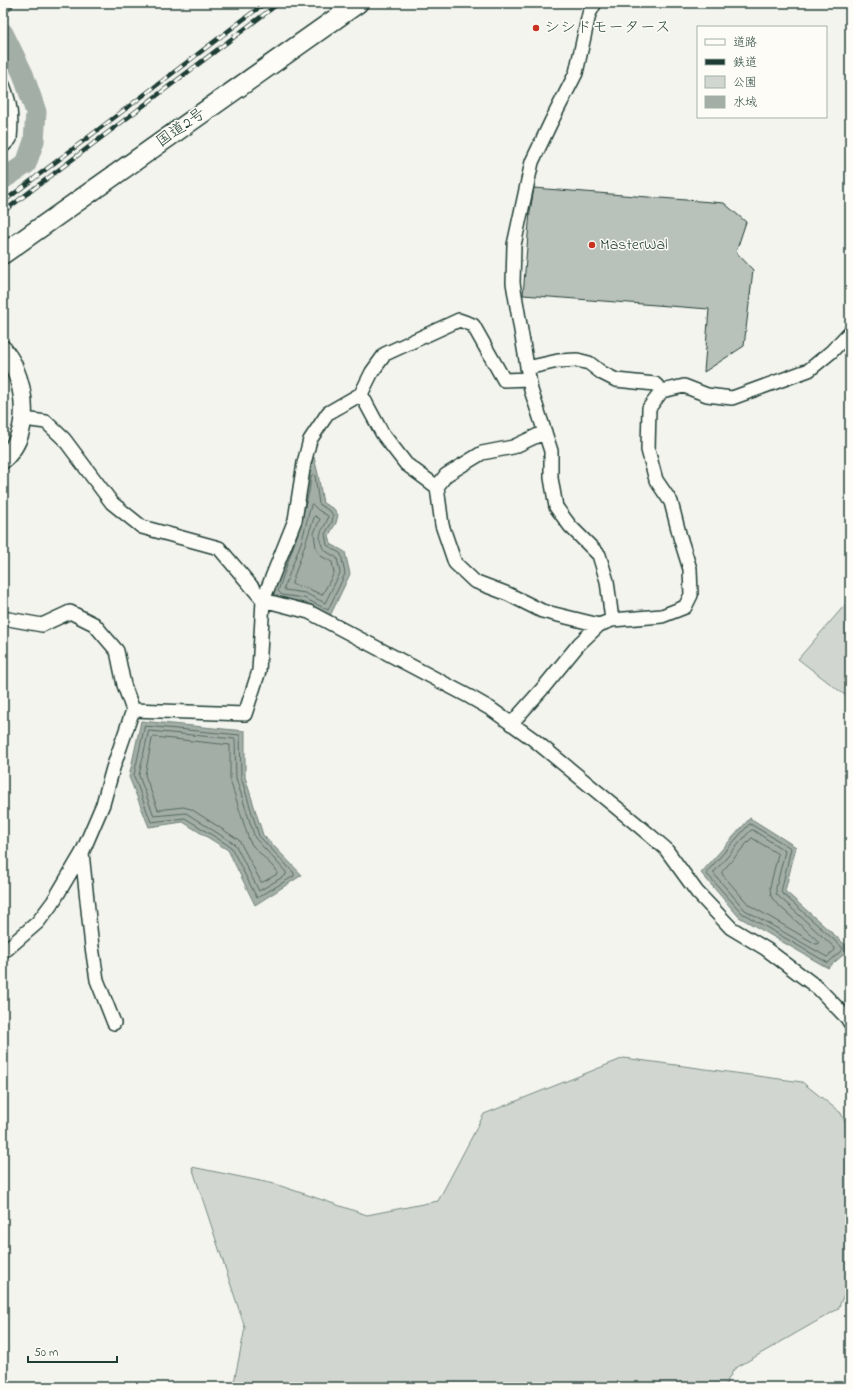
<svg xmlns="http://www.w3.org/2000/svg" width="853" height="1390" font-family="'Indie Flower','Klee One',sans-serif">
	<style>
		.green { fill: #d1d6d1; stroke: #788a82 }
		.water { fill: #a3aea7; stroke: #6e8179 }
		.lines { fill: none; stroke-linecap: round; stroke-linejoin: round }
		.shore { stroke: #546a62; stroke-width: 1 }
		.river { stroke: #a3aea7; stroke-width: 21 }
		.building { fill: #b9c1bb; stroke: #1f3d34 }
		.minor-casing { stroke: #1f3d34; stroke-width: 16 }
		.major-casing { stroke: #1f3d34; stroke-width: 20 }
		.highway-casing { stroke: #1f3d34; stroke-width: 22 }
		.minor { stroke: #fdfcf7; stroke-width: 13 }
		.major { stroke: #fdfcf7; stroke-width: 17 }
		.highway { stroke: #fdfcf7; stroke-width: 19 }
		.rail-casing { stroke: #1f3d34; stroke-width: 4.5 }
		.rail { stroke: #fdfcf7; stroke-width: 3; stroke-dasharray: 9; stroke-linecap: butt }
		.poi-dot { fill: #c8321e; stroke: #fdfcf7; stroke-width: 1.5 }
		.labels { text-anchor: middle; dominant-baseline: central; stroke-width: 3; stroke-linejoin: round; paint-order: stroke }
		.poi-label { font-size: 16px; fill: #1f3d34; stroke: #fdfcf7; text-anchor: start }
		.street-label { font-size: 16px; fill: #1f3d34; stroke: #fdfcf7 }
	</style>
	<rect width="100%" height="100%" fill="#f4f4ef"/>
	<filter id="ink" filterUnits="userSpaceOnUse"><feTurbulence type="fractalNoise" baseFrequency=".025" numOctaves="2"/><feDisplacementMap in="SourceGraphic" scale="8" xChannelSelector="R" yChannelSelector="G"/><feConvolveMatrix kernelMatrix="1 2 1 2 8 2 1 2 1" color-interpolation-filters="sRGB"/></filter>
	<g filter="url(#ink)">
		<path class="green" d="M850 599V699L798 659Z
			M624 1058 802 1082 841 1113 850 1135V1280L838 1309 734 1369 724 1387H233L245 1328 192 1167 275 1184 367 1215 438 1201 484 1114Z"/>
		<path class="water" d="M314 457 318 474 323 503 334 509 338 515 336 523 329 535 331 544 345 552 350 574 330 616 302 602 280 598 273 593 308 464Z
			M141 721 245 731V777L263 835 302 875 255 905 228 850 183 822 149 827 129 777Z
			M750 818 796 847 785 891 850 949 828 968 739 917 701 873Z"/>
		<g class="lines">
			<path class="shore" d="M312 504 318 510 328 516C326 530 314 531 324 550L337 558 340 573 325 603 305 593 285 590 284 588 302 540 311 505Z
				M315 516 320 519 314 533 316 548 321 556 332 562 334 573 322 595 307 588 294 585 292 584Z
				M299 530 278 591 282 595 304 598 328 610 345 574 341 554 327 545 325 534 332 522 333 516 331 512 319 504 315 476 313 474 311 476 309 492 304 510
				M145 726 240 735 241 777 259 836 294 873V876L257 898 231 847 185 818 151 822 134 776Z
				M149 731 235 739 236 778 255 838 286 872V875L259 891 236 846 233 843 186 813 154 816 139 776Z
				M154 737 230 745V780L249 840 252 845 277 871V874L263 882H261L239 840 191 809 183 807 158 810 145 775 152 739Z
				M750 824 791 848 781 892 843 948 842 950 828 963 742 913 707 874V872Z
				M753 830 785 851 776 888V894L835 948V950L827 957 745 910 714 874V872L750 831Z
				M752 838 778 854 770 887 771 896 775 902 818 941V944H816L749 905 722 874V872Z"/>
			<path class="river" d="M3 33 23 74 36 112 34 141 26 164 3 179"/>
		</g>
		<path class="building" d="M534 188 724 203 746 222 736 252 753 270 744 346 704 372 709 309 523 295 530 211Z"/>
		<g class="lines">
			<defs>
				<path id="minor" d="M595 3 589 14 576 73 551 122 532 162 514 245 513 283 531 390 551 451V478L556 507 570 526 599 555 607 581 612 620
					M3 5 6 3
					M3 85C11 105 12 117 10 139L3 146
					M527 368 558 361 577 360 589 363 602 373 616 380 655 384 662 391
					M361 394 382 433 406 464 437 487
					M24 419 46 422 64 439 112 503 142 527 219 548 263 600 309 612 470 697 491 709 533 739 639 826 665 848 697 892 731 928 766 949 818 988 847 1018 850 1023
					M545 432 513 447 482 453 446 475 437 487 442 525 455 563 474 581 508 594 542 611 599 625
					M3 618 42 625 70 612 94 624 117 651 124 685 133 710
					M511 724 543 688 579 644 599 625 612 620 662 616 685 607 691 595 690 569 680 537 671 502 656 480 648 450 649 408 662 391 684 386 707 395 732 398 809 370 831 352 850 332
					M82 853 92 947 97 980 114 1023
					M3 950 7 949 38 922 53 902 82 853 103 804 113 768 133 710 245 714 259 671 263 600 295 520 304 463 310 440 328 413 361 394 372 372 385 354 459 320 473 325 504 380 529 379"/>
				<path id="major" d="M3 349C7 355 12 361 14 367 27 397 29 436 3 460"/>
				<path id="highway" d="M3 254 358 3"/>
			</defs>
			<use href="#minor" class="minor-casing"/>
			<use href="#major" class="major-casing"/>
			<use href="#highway" class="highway-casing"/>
			<use href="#minor" class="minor"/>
			<use href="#major" class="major"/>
			<use href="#highway" class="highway"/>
			<defs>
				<path id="rail" d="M3 202 265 3
					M3 212 279 3"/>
			</defs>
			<use href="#rail" class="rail-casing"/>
			<use href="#rail" class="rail"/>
		</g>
	</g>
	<g class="poi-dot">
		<circle cx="536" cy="28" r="4"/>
		<circle cx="592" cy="245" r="4"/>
	</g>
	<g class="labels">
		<g class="poi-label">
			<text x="544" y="28">シシドモータース</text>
			<text x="600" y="245">MasterWal</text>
		</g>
		<g class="street-label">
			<text transform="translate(181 128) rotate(-35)">国道2号</text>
		</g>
	</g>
	<rect width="853" height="1390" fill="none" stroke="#fdfcf7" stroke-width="16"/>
	<rect x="8" y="8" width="837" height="1374" fill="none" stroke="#1f3d34" stroke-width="1.5" filter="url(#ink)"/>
	<rect x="697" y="26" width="130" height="92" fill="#fdfcf7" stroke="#a4b0a9"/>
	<rect x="705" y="39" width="20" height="6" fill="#fdfcf7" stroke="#a4b0a9"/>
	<text x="733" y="46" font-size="12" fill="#1f3d34">道路</text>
	<rect x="705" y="59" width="20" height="6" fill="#1f3d34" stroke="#a4b0a9"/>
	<text x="733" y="66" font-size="12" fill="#1f3d34">鉄道</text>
	<rect x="705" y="76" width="20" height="12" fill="#d1d6d1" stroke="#a4b0a9"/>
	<text x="733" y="86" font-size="12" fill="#1f3d34">公園</text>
	<rect x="705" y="96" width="20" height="12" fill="#a3aea7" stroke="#a4b0a9"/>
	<text x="733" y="106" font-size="12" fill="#1f3d34">水域</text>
	<path d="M28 1356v6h89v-6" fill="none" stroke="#1f3d34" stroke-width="2"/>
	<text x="34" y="1356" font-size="12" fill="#1f3d34" stroke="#fdfcf7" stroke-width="3" paint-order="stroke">50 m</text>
</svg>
